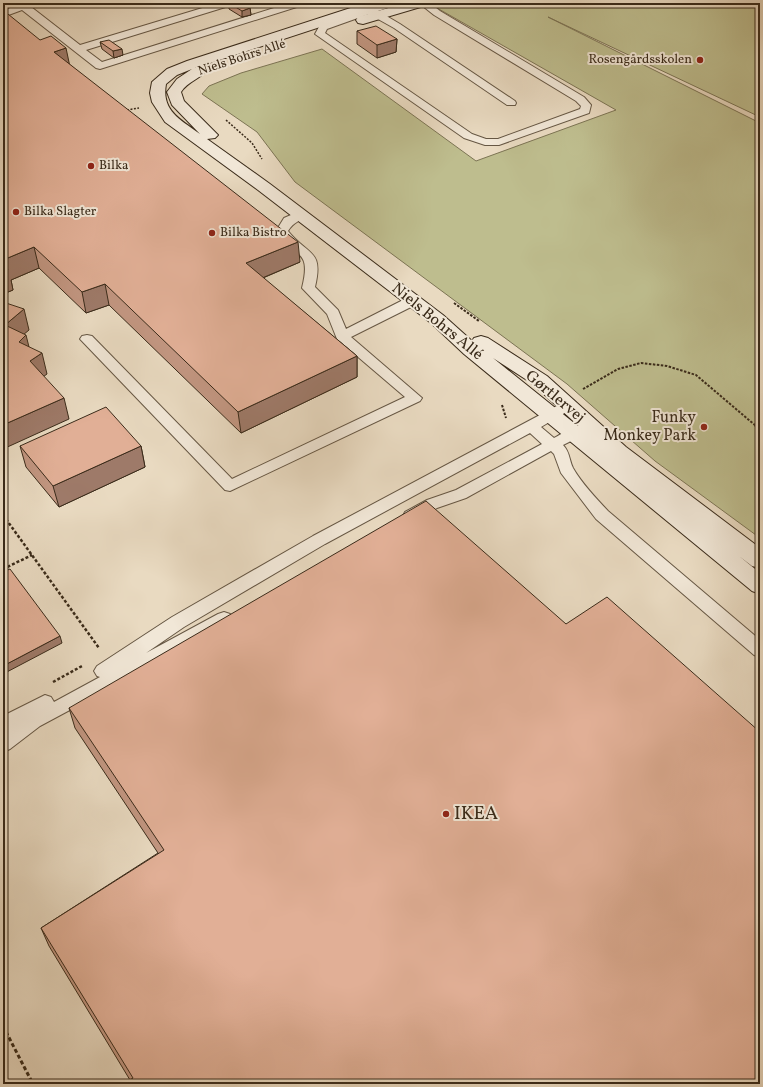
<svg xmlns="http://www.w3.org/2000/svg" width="763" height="1087" font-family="Vollkorn,serif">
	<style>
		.green { fill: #bebd8e; stroke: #7c7454 }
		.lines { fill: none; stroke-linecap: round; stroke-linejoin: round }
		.lane-casing { stroke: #665744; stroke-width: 2 }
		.secondary-casing { stroke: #3a2b1a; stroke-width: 2 }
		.path-far3 { stroke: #3a2b1a; stroke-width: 1.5; stroke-dasharray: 2 1.5; stroke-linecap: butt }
		.path-far2 { stroke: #3a2b1a; stroke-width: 2; stroke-dasharray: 2.5 1.5; stroke-linecap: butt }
		.path-far1 { stroke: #3a2b1a; stroke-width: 2.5; stroke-dasharray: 3 2; stroke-linecap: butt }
		.path { stroke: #3a2b1a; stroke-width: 3; stroke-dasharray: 4 2.5; stroke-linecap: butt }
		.lane { fill: #f1e7d7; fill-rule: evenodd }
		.secondary { fill: #f1e7d7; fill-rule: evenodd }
		.wall { fill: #c29681; stroke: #3a2b1a }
		.shaded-wall { fill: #9e7a69; stroke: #3a2b1a }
		.building { fill: #e1af96; stroke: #3a2b1a }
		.poi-dot { fill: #8f2418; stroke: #f1e7d7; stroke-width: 1.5 }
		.labels { text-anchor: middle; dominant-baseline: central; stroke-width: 4; stroke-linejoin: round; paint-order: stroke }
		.far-street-label { font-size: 13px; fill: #3a2b1a; stroke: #f1e7d7 }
		.far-poi-label { font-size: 13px; fill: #3a2b1a; stroke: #f1e7d7; text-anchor: start }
		.street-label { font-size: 16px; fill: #3a2b1a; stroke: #f1e7d7 }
		.poi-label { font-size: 16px; fill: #3a2b1a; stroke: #f1e7d7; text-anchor: end }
		.near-poi-label { font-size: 19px; fill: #3a2b1a; stroke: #f1e7d7; text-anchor: start }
	</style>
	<rect width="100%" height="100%" fill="#e9dac1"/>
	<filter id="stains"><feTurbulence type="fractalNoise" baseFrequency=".005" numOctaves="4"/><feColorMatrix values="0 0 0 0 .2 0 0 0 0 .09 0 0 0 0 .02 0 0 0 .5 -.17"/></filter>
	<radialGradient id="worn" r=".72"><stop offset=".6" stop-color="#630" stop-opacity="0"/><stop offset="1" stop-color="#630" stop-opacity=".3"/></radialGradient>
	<path class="green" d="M454 3H760V117L548 17 760 123V538L655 461 567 384 295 182 257 132 202 94 209 86 241 73 322 49 476 161 616 110 437 8Z"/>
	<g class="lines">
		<defs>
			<path id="lane" d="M15 3H26L80 45 219 3H234L232 5 86 50 102 62 290 3H305L303 5 100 69 96 68 22 10 3 17V11L17 5Z
				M384 3H398L396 5 378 11 400 24 515 101 516 103 515 105H507L394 28 369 14 327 29 325 33 472 134 486 139H498L580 109 581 106 576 101 434 15 419 3H430L440 11 584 97 591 105 589 113 499 145H485L464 138 315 34 320 25Z
				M300 211 304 212 306 215C300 222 294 221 288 231 308 256 324 249 315 287L338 310 346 329 407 298H417L419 301 417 304 351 337 422 398 420 401 230 491 225 490 80 339 82 336 87 335 92 336 232 479 405 397 337 339 327 314 302 288C312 248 295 259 276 231L284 218Z
				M568 400 573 402 575 405 573 408 541 427 554 438C564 433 579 421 591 425L593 428 591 431 563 445C570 452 569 460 573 468 582 484 596 498 608 511L760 640V657L754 655 596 519 561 473 554 454 551 451 466 498 437 508 417 520 411 522 405 520 403 516 405 512 427 500 456 490 542 444 530 433 325 544 184 627 146 653 218 614 224 612 230 614 232 619 230 624 40 726 10 749 3 752V734L6 732 3 733V716L45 695 51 697 54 702 100 677 97 676 94 671 97 666 172 617 313 536Z"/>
			<path id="secondary" d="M366 3H385L384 6 195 68H204L206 71C200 79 188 81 181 92L184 101 218 135 215 138 207 139 270 184 443 315 472 341 474 338 481 336 488 338 547 376 626 447 760 548V568L752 566 739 556 760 573V594L752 591 464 354 431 323 258 190 165 122 152 102 150 93 152 82 167 69 187 61ZM192 69 177 79 167 92 172 105 200 134C181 120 161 111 166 84L177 75ZM493 358 533 384 584 431Z
				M405 3H425L424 6 363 24 358 23 356 20 358 17Z"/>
		</defs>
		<use href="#lane" class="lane-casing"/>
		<use href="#secondary" class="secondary-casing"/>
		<path class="path-far3" d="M127 110 139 108
			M226 120 252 143 262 159"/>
		<path class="path-far2" d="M454 303 479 321
			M583 389 618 369 641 363 667 366 696 375 756 426
			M502 405 506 418"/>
		<path class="path-far1" d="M755 425 760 430
			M3 515 99 648
			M3 569 32 555
			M53 682 82 666"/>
		<path class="path" d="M3 1026 33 1084"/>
		<use href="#lane" class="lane"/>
		<use href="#secondary" class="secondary"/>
	</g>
	<path class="wall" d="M229 3 250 8 251 15 242 17 229 9Z
		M357 31 397 39 396 52 377 58 357 44Z
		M100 42 123 55 114 58 102 49Z
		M69 64 300 262 263 278 357 356V377L241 433 109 305 86 313 39 268 11 280 13 290 3 294Z
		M20 446H141L145 467 59 507 26 467Z
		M566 624 760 732 130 1080 49 946 41 928 158 853 75 728 69 708Z"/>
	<path class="shaded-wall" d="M250 8 251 15 242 17V11Z
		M397 39 396 52 377 58V45Z
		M66 48 70 67 54 52Z
		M122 49 123 55 114 58 113 51Z
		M298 242 300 262 248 284 246 263Z
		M34 247 39 268 11 280 13 290 3 294V260Z
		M105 284 109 305 86 313 82 292Z
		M24 309 29 330 10 346 5 325Z
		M26 335 31 355 19 342Z
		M42 353 47 374 36 382 30 361Z
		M357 356V377L241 433 238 412Z
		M64 398 69 419 3 449V425Z
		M141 446 145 467 59 507 53 486Z
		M60 636 62 643 3 674V666Z"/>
	<path class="building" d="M229 3H241L250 8 242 11Z
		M3 10 40 40 51 36 66 48 54 52 298 242 246 263 357 356 238 412 105 284 82 292 34 247 3 260Z
		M376 26 397 39 377 45 357 31Z
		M109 40 122 49 113 51 100 42Z
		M3 263 8 270 3 271Z
		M3 302 24 309 5 325 26 335 19 342 42 353 30 361 64 398 3 425Z
		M106 407 141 446 53 486 20 446Z
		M426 501 566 624 607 597 760 732V1084H124L133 1078 41 928 164 850 69 708Z
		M10 569 60 636 3 666V572Z"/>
	<g class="poi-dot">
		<circle cx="700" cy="60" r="4"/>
		<circle cx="91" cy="166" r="4"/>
		<circle cx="16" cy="212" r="4"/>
		<circle cx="212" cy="233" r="4"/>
		<circle cx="704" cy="427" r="4"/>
		<circle cx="446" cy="814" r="4"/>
	</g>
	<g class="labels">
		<g class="far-street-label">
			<text transform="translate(242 58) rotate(-18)">Niels Bohrs Allé</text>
		</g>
		<g class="far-poi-label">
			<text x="692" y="60" text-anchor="end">Rosengårdsskolen</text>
			<text x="99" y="166">Bilka</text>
			<text x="24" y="212">Bilka Slagter</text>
			<text x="220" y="233">Bilka Bistro</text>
		</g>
		<g class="street-label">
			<text transform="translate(437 322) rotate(39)">Niels Bohrs Allé</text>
			<text transform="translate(555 397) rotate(40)">Gørtlervej</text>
		</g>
		<g class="poi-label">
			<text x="696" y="418">Funky<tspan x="696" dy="18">Monkey Park</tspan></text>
		</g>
		<g class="near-poi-label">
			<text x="454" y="814">IKEA</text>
		</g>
	</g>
	<rect width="763" height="1087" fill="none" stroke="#e9dac1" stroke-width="16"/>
	<rect x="4" y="4" width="755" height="1079" fill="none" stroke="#3a2b1a" stroke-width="2"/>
	<rect x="8" y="8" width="747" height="1071" fill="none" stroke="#3a2b1a"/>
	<rect width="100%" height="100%" filter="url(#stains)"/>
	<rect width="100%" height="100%" fill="url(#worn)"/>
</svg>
